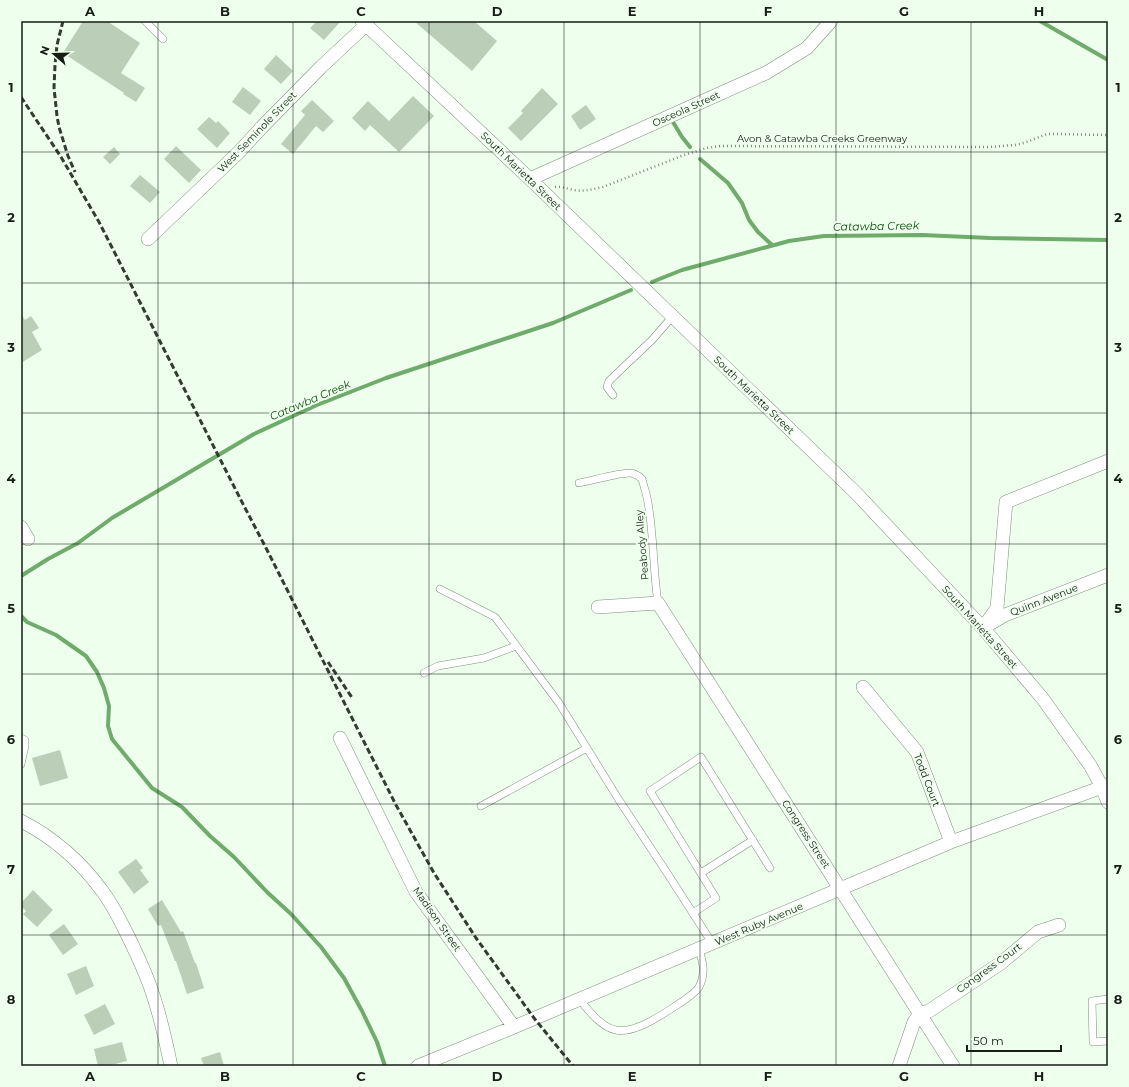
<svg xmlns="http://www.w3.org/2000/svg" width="1129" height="1087" font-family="Montserrat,sans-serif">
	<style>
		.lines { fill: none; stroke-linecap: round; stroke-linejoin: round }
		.stream { stroke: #6fab6b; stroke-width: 4 }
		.building { fill: #baceb8 }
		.service-casing { stroke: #7c8f7a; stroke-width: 8 }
		.minor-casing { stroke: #7c8f7a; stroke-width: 14 }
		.path { stroke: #7f8b7e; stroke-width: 2.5; stroke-dasharray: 1 3; stroke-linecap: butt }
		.service { stroke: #fff; stroke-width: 7 }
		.minor { stroke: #fff; stroke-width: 13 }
		.rail { stroke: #333b32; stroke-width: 3; stroke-dasharray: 6 3; stroke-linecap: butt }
		.grid { fill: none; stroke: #161d15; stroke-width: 1; stroke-opacity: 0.55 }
		.labels { text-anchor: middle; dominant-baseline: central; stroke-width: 4; stroke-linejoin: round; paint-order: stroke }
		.street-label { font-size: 10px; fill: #161d15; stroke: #eeffed }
		.water-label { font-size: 11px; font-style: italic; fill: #0d4d0c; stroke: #eeffed }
		.neatline { fill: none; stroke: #161d15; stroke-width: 1.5 }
		.grid-label { font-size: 13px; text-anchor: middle; font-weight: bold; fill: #161d15 }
	</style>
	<rect width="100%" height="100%" fill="#eeffed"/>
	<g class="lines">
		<path class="stream" d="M1040 21 1108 60
			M673 122 682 137 690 147
			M700 159 728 183 742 203 749 220 758 232 772 245
			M652 282 682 270 789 241 824 236 922 235 990 238 1108 240
			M21 576 48 559 78 543 112 518 254 434 317 405 386 378 553 323 631 290
			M21 616 27 622 56 635 86 656 97 672 104 688 109 706 108 726 112 739 152 788 182 807 210 836 234 857 267 892 291 914 321 947 344 978 362 1011 377 1042 385 1066"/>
	</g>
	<path class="building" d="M83 21H107L140 43 121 73 145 88 136 102 123 94 124 93 63 53Z
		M317 21H341L324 40 310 28Z
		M414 21H474L497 41 472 71Z
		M276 55 293 71 281 84 264 69Z
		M243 87 261 101 250 115 232 102Z
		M542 88 558 104 521 141 508 128 523 113 521 111Z
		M413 96 434 116 399 152 370 125 365 131 352 118 368 101 389 121Z
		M312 100 334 121 323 132 316 126 293 154 281 144 305 115 301 111Z
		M586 105 596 119 580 130 571 116Z
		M209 117 216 123 218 121 230 133 217 148 197 129Z
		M176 146 201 170 189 183 164 159Z
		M114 147 120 154 110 164 103 157Z
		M140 175 160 192 150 203 130 186Z
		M21 314 25 320 31 316 39 328 32 332 42 350 21 363Z
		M60 750 68 778 40 786 32 758Z
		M136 859 143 868 140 870 149 882 134 894 118 872Z
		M33 890 53 910 37 927 23 914 26 911 21 906V903Z
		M162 900 181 932 183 931 195 963H196L204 988 187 994 176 961H175L161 925 158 926 148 909Z
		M64 924 78 944 63 955 49 935Z
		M86 966 94 986 76 995 67 974Z
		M105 1004 115 1024 94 1035 84 1015Z
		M122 1042 127 1061 107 1066H98L94 1049Z
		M220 1052 224 1066H204L201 1058Z"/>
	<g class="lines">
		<defs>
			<path id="service" d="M145 21 163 39
				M613 395 607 387 609 381 652 340 673 316
				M579 483C591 481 621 472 631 473 636 474 639 476 642 479 644 487 647 495 648 503 654 536 653 570 658 603
				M440 589 495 617 559 703 619 800 671 879 712 943
				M424 673 438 666 484 658 516 646
				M21 738 25 740V746L21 764
				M481 806 587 748
				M701 873 753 840
				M693 913 716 898 650 791 701 757 770 868
				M579 999C588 1010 602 1028 616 1030 625 1032 636 1028 643 1025 654 1020 694 996 699 987 706 974 703 962 699 949
				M1108 1041 1093 1042 1092 1001 1108 999"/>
			<path id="minor" d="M362 21 530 179 856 493 983 628 1043 699 1090 765 1102 787 1108 802
				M530 179 766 73 807 48 831 21
				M148 239 239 152 262 127 321 67 366 25
				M21 527 28 539
				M598 607 658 603 953 1066
				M988 625 1005 615 1108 575
				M983 628 997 608 1006 502 1108 461
				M863 687 917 752 951 842
				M340 738 416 892 514 1027
				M21 821C53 837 82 863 103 892 111 903 118 916 124 928 135 950 146 972 153 995 161 1018 166 1042 171 1066
				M418 1066 514 1027 951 842 1108 785
				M899 1066 914 1022 920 1013 929 1011 1001 963 1038 932 1059 925"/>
		</defs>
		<use href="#service" class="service-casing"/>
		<use href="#minor" class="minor-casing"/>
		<path class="path" d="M555 187C561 186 567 189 574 190 584 192 593 189 603 187L684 155 707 148 720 146 989 147 1015 145 1024 143 1047 134H1057L1108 135"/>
		<use href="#service" class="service"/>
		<use href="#minor" class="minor"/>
		<path class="rail" d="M63 21 57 45 55 65 54 88 57 116 59 127 68 156 75 172
			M21 97 61 157 99 222 244 506 266 548 396 805 434 873 476 938 534 1018 573 1066
			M328 662 353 699"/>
	</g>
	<path class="grid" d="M158 21V1066M293 21V1066M429 21V1066M564 21V1066M700 21V1066M836 21V1066M971 21V1066M21 152H1108M21 283H1108M21 413H1108M21 544H1108M21 674H1108M21 804H1108M21 935H1108"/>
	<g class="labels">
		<g class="street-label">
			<text transform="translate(686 109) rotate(-24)">Osceola Street</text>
			<text transform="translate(257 132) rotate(-46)">West Seminole Street</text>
			<text x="822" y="138">Avon &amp; Catawba Creeks Greenway</text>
			<text transform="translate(521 171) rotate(44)">South Marietta Street</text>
			<text transform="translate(754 395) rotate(44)">South Marietta Street</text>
			<text transform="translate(642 545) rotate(-95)">Peabody Alley</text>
			<text transform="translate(1044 600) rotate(-21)">Quinn Avenue</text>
			<text transform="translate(980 627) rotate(48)">South Marietta Street</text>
			<text transform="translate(927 780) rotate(69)">Todd Court</text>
			<text transform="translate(806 834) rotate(57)">Congress Street</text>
			<text transform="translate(437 919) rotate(55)">Madison Street</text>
			<text transform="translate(759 924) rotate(-23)">West Ruby Avenue</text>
			<text transform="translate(989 968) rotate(-36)">Congress Court</text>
		</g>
		<g class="water-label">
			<text transform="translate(876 226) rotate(-1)">Catawba Creek</text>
			<text transform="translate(310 400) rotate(-23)">Catawba Creek</text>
		</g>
	</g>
	<rect width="1129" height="1087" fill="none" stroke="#eeffed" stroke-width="44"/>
	<g transform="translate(54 54) rotate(290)" stroke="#eeffed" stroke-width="3" paint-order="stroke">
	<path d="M0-3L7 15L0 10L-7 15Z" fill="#161d15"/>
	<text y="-6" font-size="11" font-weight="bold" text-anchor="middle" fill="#161d15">N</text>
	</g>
	<path d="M967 1045v6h94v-6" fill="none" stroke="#161d15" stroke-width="2"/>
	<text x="973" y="1045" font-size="12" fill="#161d15" stroke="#eeffed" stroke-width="3" paint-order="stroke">50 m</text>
	<rect x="22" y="22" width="1085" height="1043" class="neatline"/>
	<g class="grid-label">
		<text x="90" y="16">A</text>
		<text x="225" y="16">B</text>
		<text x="361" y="16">C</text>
		<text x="497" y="16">D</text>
		<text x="632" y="16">E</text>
		<text x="768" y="16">F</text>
		<text x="904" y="16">G</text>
		<text x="1039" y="16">H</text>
		<text x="11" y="92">1</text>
		<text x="1118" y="92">1</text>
		<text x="11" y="222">2</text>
		<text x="1118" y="222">2</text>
		<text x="11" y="352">3</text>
		<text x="1118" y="352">3</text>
		<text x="11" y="483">4</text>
		<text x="1118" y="483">4</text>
		<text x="11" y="613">5</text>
		<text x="1118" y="613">5</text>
		<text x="11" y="744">6</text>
		<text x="1118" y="744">6</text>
		<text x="11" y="874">7</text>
		<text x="1118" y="874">7</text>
		<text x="11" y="1004">8</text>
		<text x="1118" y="1004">8</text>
		<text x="90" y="1081">A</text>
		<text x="225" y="1081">B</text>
		<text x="361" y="1081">C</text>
		<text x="497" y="1081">D</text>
		<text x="632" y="1081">E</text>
		<text x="768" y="1081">F</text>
		<text x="904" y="1081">G</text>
		<text x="1039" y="1081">H</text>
	</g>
</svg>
